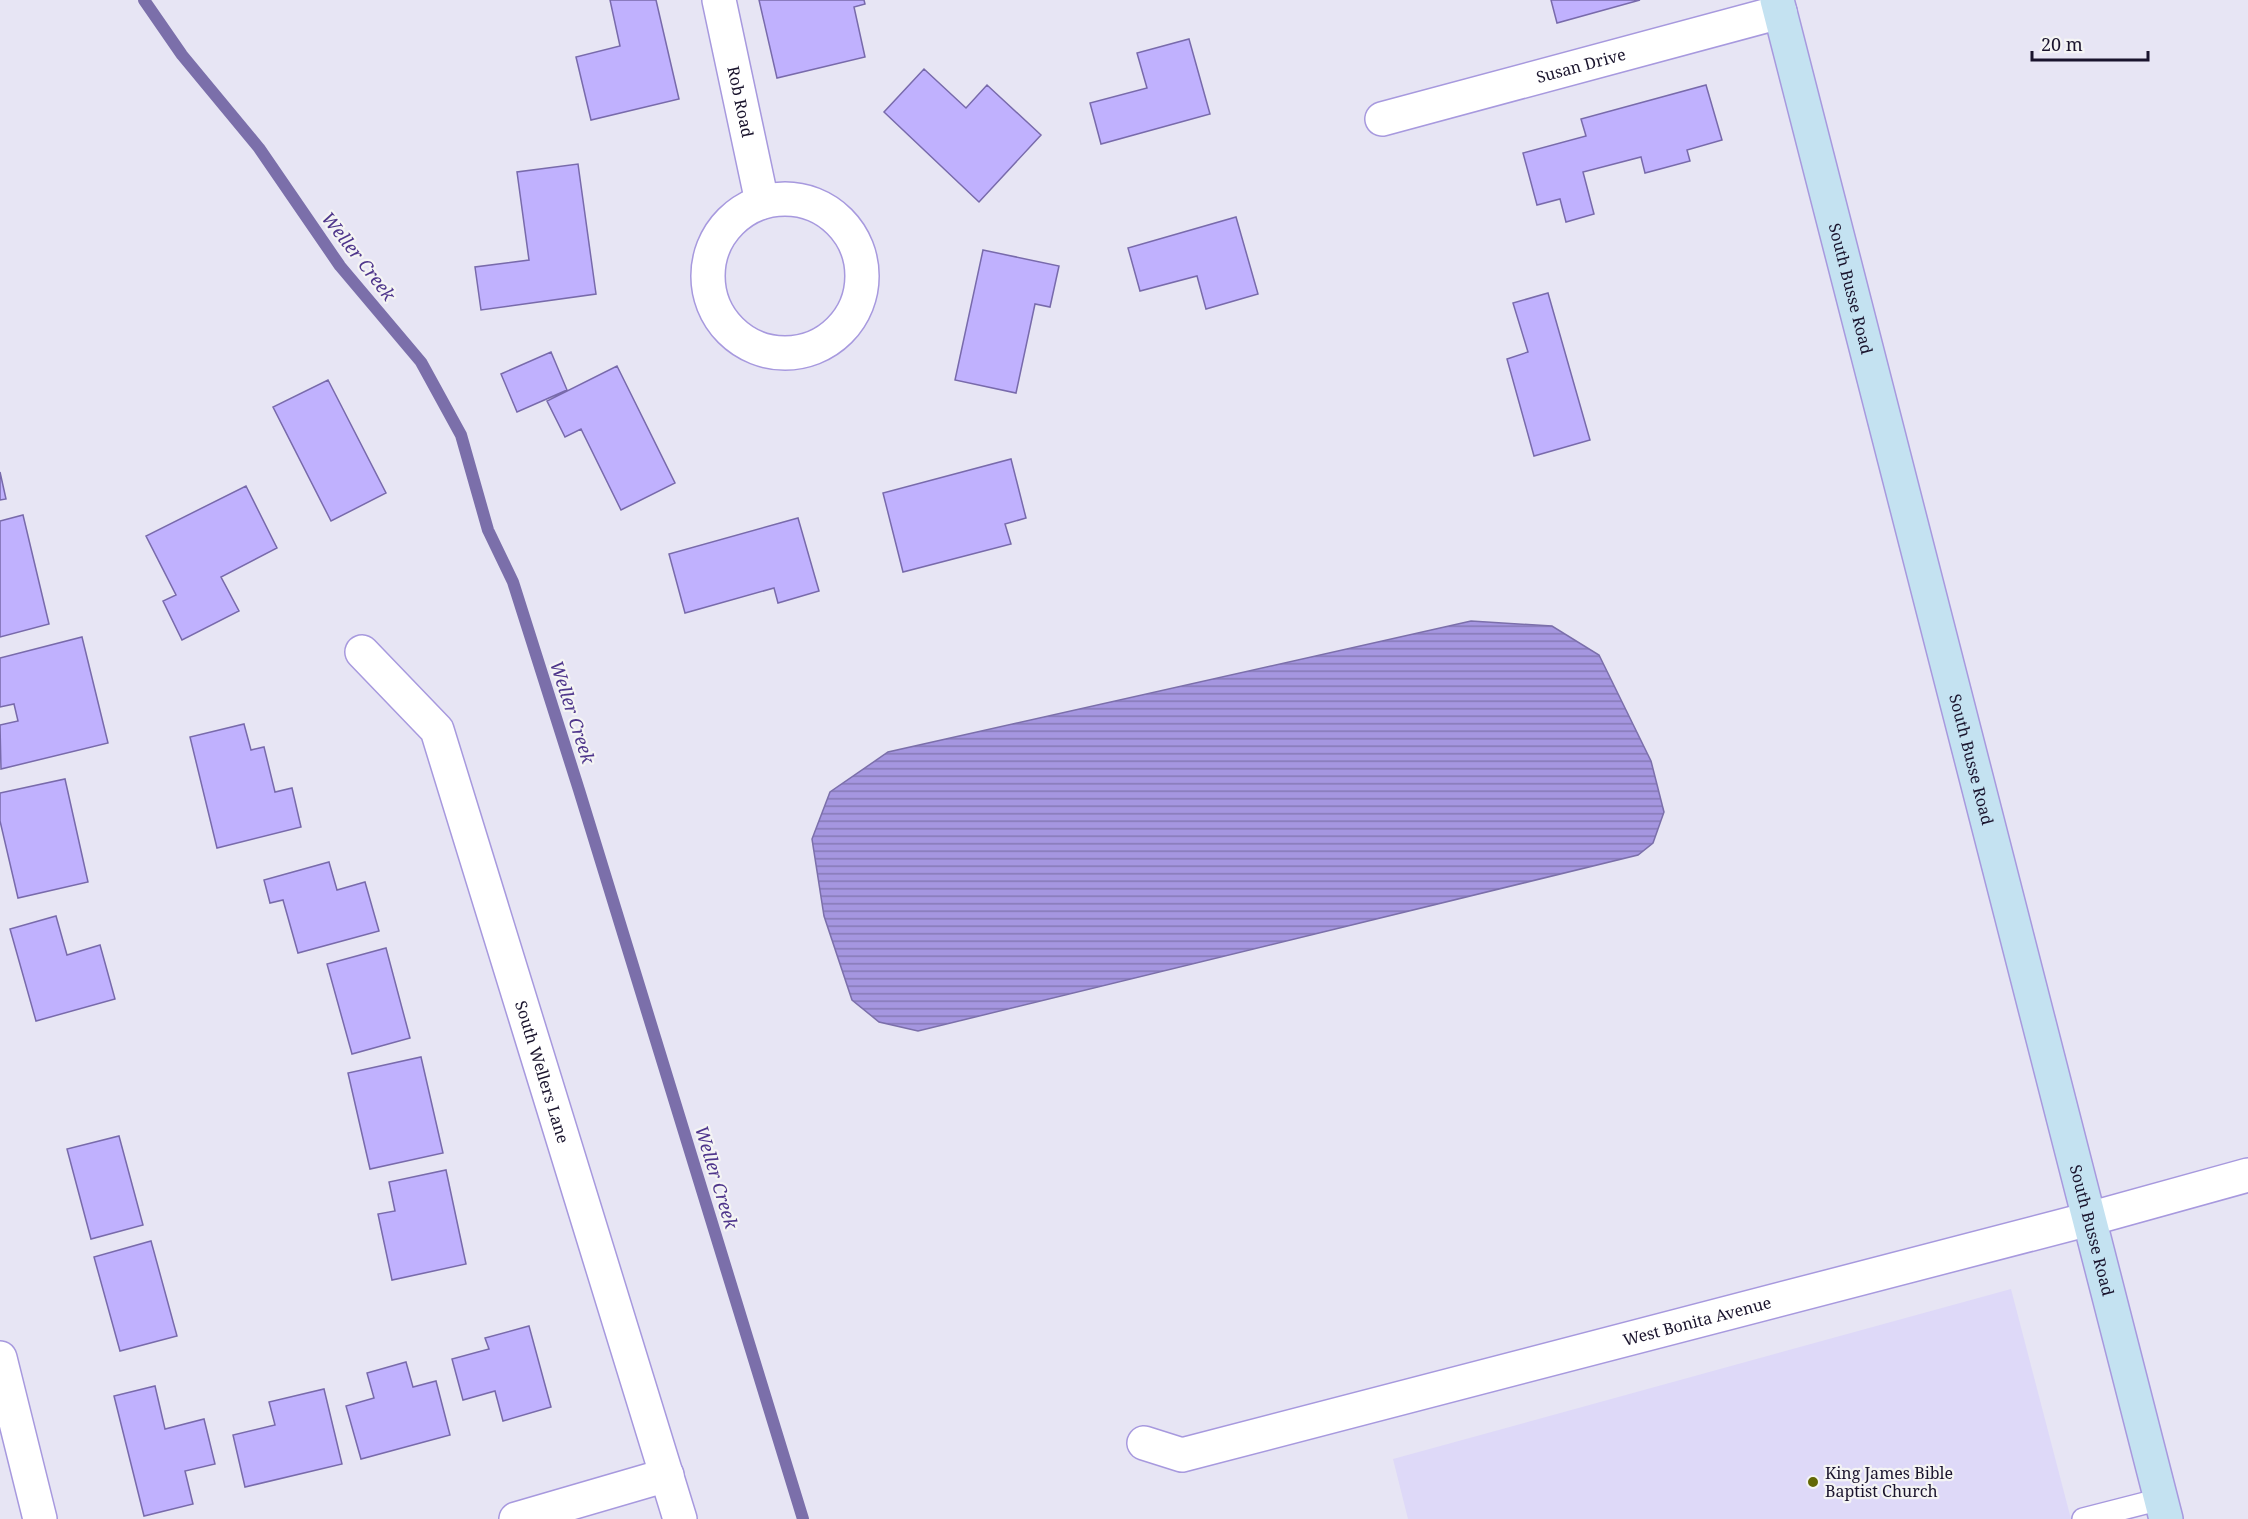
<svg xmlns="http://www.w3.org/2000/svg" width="2248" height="1519" font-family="'Noto Serif',serif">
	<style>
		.built { fill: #ded9f8 }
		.water { fill: url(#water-rules); stroke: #7b6faa; stroke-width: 1.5 }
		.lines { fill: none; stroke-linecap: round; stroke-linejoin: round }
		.stream { stroke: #7b6faa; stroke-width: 12 }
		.building { fill: #c0b1fe; stroke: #786aab; stroke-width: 1.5 }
		.service-casing { stroke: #a799de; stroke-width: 24 }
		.minor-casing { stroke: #a799de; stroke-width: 36 }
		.secondary-casing { stroke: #a799de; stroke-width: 36 }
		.service { stroke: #fff; stroke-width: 21 }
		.minor { stroke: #fff; stroke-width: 33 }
		.secondary { stroke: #c4e2f1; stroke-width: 33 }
		.poi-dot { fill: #626704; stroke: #f4f4f4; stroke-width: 2 }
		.labels { text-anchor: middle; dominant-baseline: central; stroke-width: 4.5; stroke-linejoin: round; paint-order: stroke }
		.street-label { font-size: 16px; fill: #1a142d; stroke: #f4f4f4 }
		.poi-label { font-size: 16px; fill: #1a142d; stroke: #f4f4f4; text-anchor: start }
		.water-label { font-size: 18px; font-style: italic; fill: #4e358b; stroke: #f4f4f4 }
	</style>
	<defs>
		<pattern id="water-rules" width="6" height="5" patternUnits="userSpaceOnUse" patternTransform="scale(1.5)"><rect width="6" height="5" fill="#a596e0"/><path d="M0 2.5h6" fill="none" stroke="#8679b6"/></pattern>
	</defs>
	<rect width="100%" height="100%" fill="#e7e5f4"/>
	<path class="built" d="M2011 1289 2071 1519H1408L1393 1459Z"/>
	<path class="water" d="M1471 621 1552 626 1599 655 1651 761 1664 812 1653 843 1638 855 918 1031 879 1022 852 1000 824 916 812 839 830 792 888 752Z"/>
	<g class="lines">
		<path class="stream" d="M144 0 182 55 259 148 340 266 421 362 461 435 488 530 513 582 579 790 803 1519"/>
	</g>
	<path class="building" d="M610 0H656L679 99 591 120 576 57 620 46Z
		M759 0H864L865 4 854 7 865 57 777 78Z
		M1551 0H1640L1557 23Z
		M1189 39 1210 114 1101 144 1090 103 1147 88 1137 53Z
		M924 69 966 108 987 85 1041 135 979 202 884 112Z
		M1706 85 1722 140 1687 150 1690 161 1645 173 1641 157 1583 172 1594 214 1566 222 1560 199 1537 205 1523 153 1586 136 1581 119Z
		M578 164 596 294 481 310 475 267 529 260 517 172Z
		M1236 217 1258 294 1206 309 1197 276 1140 291 1128 248Z
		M983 250 1059 266 1050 307 1035 304 1016 393 955 380Z
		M1548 293 1590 440 1534 456 1507 359 1528 352 1513 303Z
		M551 352 567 390 517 412 501 374Z
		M617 366 675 483 621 510 581 429 565 437 547 401Z
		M328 380 386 493 331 521 273 407Z
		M1011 459 1026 518 1005 524 1011 544 903 572 883 493Z
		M0 472 6 499 0 500Z
		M246 486 277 548 221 577 239 611 182 640 163 601 176 595 146 536Z
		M23 515 49 624 0 637V521Z
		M798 518 819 591 778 603 774 588 685 613 669 554Z
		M82 637 108 743 1 769 0 725 18 721 14 704 0 707V658Z
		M244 724 251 750 264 747 275 792 292 788 301 827 217 848 190 737Z
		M65 779 88 882 18 898 0 821V793Z
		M329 862 337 890 365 882 379 931 298 953 283 900 270 903 264 880Z
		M56 916 67 955 100 945 115 999 36 1021 10 929Z
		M386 948 410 1038 352 1054 327 964Z
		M421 1057 443 1153 370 1169 348 1073Z
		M119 1136 143 1225 91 1239 67 1149Z
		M446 1170 466 1264 392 1280 378 1214 395 1211 389 1182Z
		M151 1241 177 1336 120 1351 94 1257Z
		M529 1326 551 1407 503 1421 495 1391 463 1400 452 1359 489 1349 485 1338Z
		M406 1362 413 1387 436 1381 450 1435 361 1459 346 1406 374 1398 367 1373Z
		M155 1386 165 1429 204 1419 215 1464 185 1471 193 1504 144 1516 114 1396Z
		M324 1389 342 1464 245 1487 233 1435 275 1425 269 1402Z"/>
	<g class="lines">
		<defs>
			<path id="service" d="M2083 1519 2161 1499"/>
			<g id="minor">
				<path id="s1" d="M719 0 762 202"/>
				<path id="s2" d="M1382 119 1780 12"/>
				<circle cx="785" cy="276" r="77"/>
				<path id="s3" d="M362 652 437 730 680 1519"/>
				<path d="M0 1358 40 1519"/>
				<path id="s4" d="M1144 1443 1182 1455 2089 1219 2248 1175"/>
				<path d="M516 1519 667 1475"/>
			</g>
			<g id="secondary">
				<path id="s5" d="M1777 0 2166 1519"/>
			</g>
		</defs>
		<use href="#service" class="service-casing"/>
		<use href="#minor" class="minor-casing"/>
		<use href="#secondary" class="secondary-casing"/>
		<use href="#service" class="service"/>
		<use href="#minor" class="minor"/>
		<use href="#secondary" class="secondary"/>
	</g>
	<circle class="poi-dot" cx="1813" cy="1482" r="6"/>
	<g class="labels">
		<g class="street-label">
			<text stroke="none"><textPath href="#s2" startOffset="206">Susan Drive</textPath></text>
			<text stroke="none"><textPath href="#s1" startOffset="104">Rob Road</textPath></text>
			<text stroke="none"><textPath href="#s5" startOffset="298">South Busse Road</textPath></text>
			<text stroke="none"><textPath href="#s5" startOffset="784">South Busse Road</textPath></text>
			<text stroke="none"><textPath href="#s3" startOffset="466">South Wellers Lane</textPath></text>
			<text stroke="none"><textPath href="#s5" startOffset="1270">South Busse Road</textPath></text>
			<text stroke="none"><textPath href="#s4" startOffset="572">West Bonita Avenue</textPath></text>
		</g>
		<g class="poi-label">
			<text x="1825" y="1473">King James Bible<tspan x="1825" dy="18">Baptist Church</tspan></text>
		</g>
		<g class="water-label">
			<text transform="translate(359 256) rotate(52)">Weller Creek</text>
			<text transform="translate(573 712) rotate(72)">Weller Creek</text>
			<text transform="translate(717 1177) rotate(73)">Weller Creek</text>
		</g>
	</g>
	<path d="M2032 51v9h116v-9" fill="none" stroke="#1a142d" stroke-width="3"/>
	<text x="2041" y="51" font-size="18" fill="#1a142d" stroke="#f4f4f4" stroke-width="4.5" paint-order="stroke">20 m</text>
</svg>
